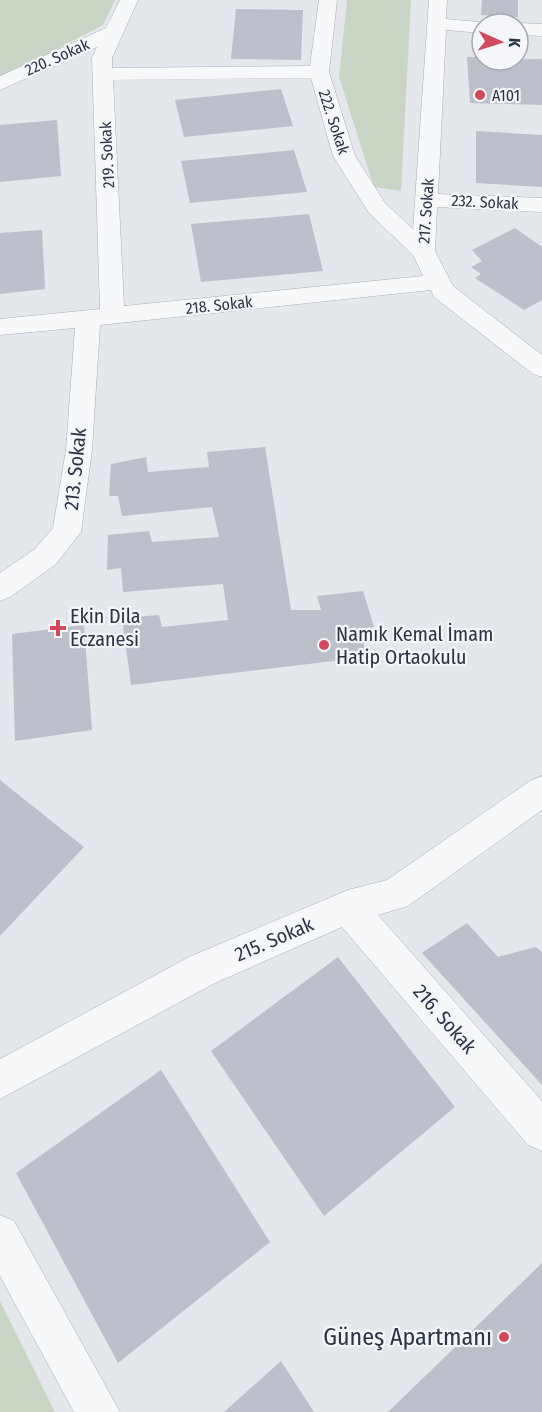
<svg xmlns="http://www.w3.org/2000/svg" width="542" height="1412" font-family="'Fira Sans Condensed',sans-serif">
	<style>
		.green { fill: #c9d6c5 }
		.building { fill: #bbc0ca }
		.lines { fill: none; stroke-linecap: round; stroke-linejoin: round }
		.street-casing { stroke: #a9aeb7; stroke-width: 1 }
		.street { fill: #f7f8fa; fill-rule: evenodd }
		.poi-dot { fill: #d1495b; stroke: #f4f6f9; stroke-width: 2 }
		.labels { text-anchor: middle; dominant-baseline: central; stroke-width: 4.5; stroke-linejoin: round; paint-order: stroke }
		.far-street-label { font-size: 16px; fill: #2b3445; stroke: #f4f6f9 }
		.far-poi-label { font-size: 16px; fill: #2b3445; stroke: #f4f6f9; text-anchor: start }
		.street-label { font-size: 20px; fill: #2b3445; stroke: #f4f6f9 }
		.poi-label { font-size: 20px; fill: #2b3445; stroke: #f4f6f9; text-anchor: start }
		.near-poi-label { font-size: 24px; fill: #2b3445; stroke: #f4f6f9; text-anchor: end }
	</style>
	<rect width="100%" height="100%" fill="#e4e7ec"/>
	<path class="green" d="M0 0H115L103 25 0 79Z
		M347 0H411L401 191 374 187 339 77Z
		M0 1301 55 1412H0Z"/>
	<path class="building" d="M482 0H518V17L481 15Z
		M236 9 303 10 301 60 231 59Z
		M467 57H482V60L542 59V105L470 103Z
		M281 89 293 126 184 137 175 100Z
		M57 120 61 176 0 182V125Z
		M476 131 542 135V187L476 183Z
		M294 150 307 192 190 203 181 161Z
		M309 214 323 271 201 282 191 224Z
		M515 228 542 247V300L524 310 475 278 481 274 471 267 482 261 472 250Z
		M42 230 45 289 0 294V233Z
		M265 447 291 610H321L317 596 363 591 374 627 360 629 367 657 131 685 122 618 159 615 162 627 228 620 223 584 123 592 121 568 107 570 108 535 149 531 152 542 219 537 212 507 122 516 118 496H109L111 464 146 457 148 472 209 467 207 452Z
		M84 625 92 730 15 741 12 634Z
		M0 780 84 847 0 936Z
		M467 923 498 957 536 947 542 952V1085L422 953Z
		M338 957 455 1107 324 1216 211 1051Z
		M161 1070 270 1242 118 1363 16 1173Z
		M542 1263V1412H388Z
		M281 1361 314 1412H224Z"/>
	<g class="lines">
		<defs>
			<path id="street" d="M120 0H138L112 58V68L310 66 319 0H337L329 72 355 156 385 203 413 229 429 0H447L446 19 489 23 482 24V33L446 30 438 194 542 198V212L437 207 435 251 453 286 542 355V377L533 374 434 297 431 290 100 325 92 450 81 532 55 565 10 597 0 601V573L35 549 53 528 66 450 75 328 0 335V319L100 309 92 58 97 47 0 90V76L106 28ZM311 78 333 156 369 213 413 255 423 276 124 306 113 80Z
				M518 23 542 24V36L518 35V24H515Z
				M542 776V810L408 906 378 915 542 1101V1151L528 1145 342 927 215 983 0 1099V1059L189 957 348 890 387 880 530 781Z
				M0 1215 14 1221 120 1412H74L0 1276Z"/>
		</defs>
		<use href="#street" class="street-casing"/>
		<use href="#street" class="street"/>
	</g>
	<g class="poi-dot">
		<circle cx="480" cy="95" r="6"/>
		<path d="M55 619h6v6h6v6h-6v6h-6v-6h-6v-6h6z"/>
		<circle cx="324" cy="645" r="6"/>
		<circle cx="504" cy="1337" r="6"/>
	</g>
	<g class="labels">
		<g class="far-street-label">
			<text transform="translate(57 57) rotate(-24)">220. Sokak</text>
			<text transform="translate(334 122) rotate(72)">222. Sokak</text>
			<text transform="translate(107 155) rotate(-93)">219. Sokak</text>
			<text transform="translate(485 202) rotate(3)">232. Sokak</text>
			<text transform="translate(426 211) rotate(-86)">217. Sokak</text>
			<text transform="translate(219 305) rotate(-6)">218. Sokak</text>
		</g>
		<g class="far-poi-label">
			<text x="492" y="95">A101</text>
		</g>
		<g class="street-label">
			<text transform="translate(75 469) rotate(-84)">213. Sokak</text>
			<text transform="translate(274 939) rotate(-23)">215. Sokak</text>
			<text transform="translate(445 1019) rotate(49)">216. Sokak</text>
		</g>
		<g class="poi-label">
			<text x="70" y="616">Ekin Dila<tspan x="70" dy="23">Eczanesi</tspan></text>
			<text x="336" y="634">Namık Kemal İmam<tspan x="336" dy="23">Hatip Ortaokulu</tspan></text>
		</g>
		<g class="near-poi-label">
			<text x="492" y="1337">Güneş Apartmanı</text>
		</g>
	</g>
	<g transform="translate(500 42) rotate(93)"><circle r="28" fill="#f4f6f9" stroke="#a4a8b1" stroke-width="1.5"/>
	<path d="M0-4.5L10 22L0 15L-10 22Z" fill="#d1495b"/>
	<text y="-9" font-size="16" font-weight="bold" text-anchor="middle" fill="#2b3445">K</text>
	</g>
</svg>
